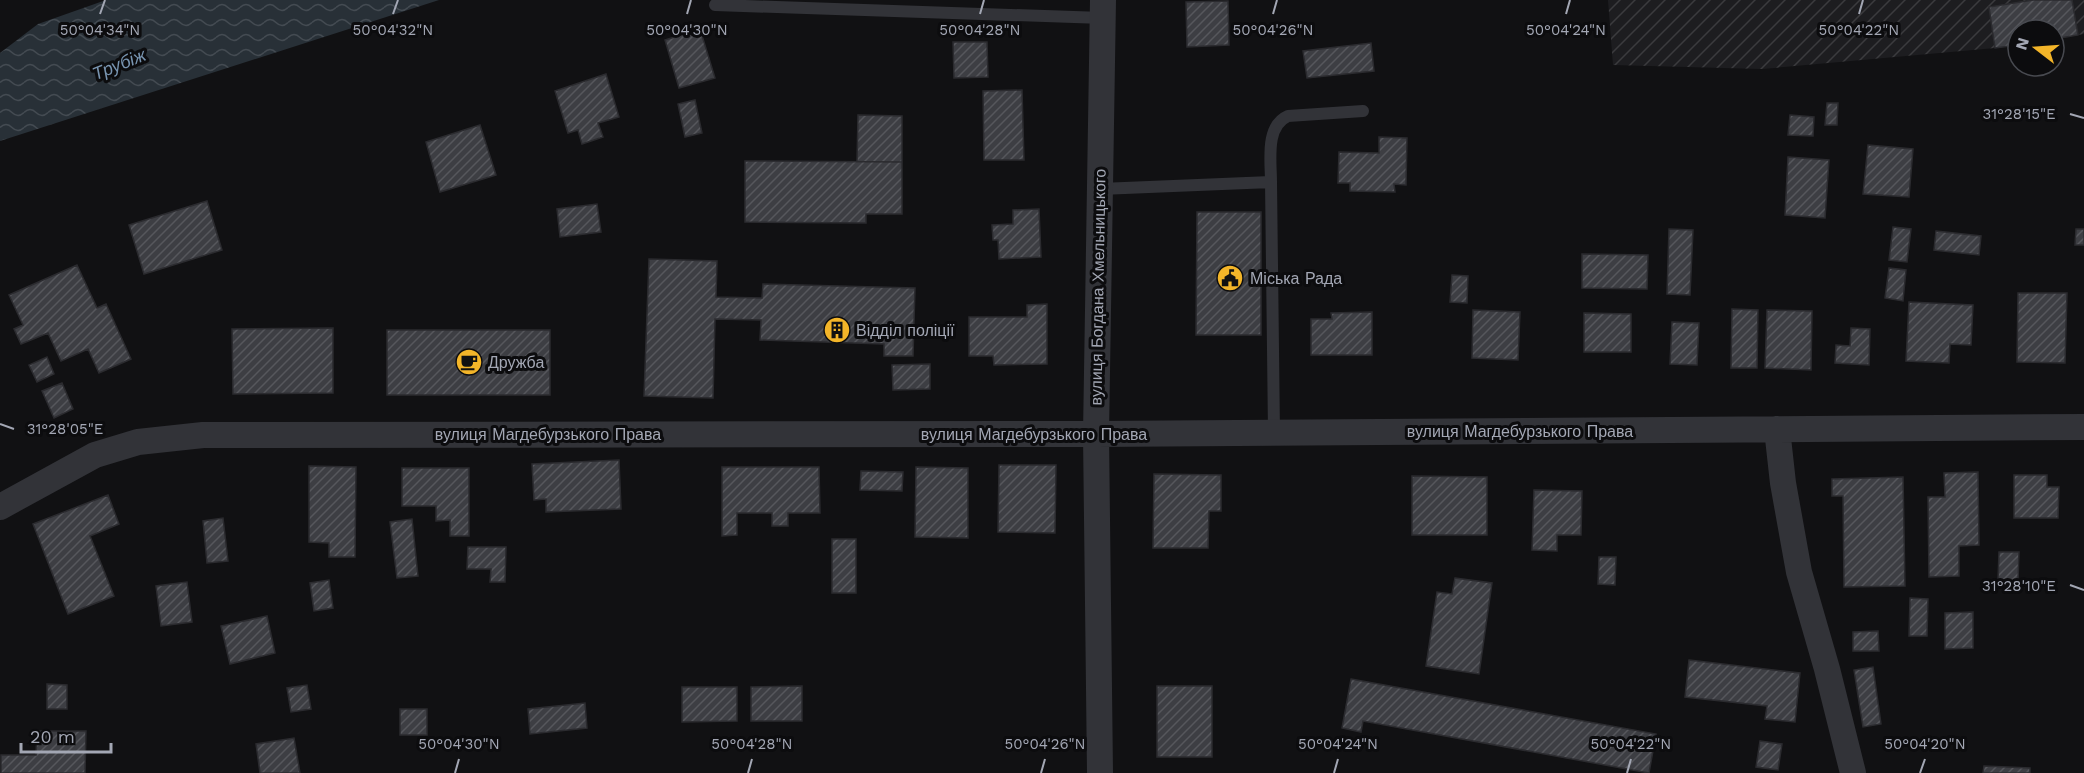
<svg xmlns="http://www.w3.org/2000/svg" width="2084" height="773" font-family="'Work Sans',sans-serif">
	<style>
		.industrial { fill: url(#industrial-furrows) }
		.water { fill: url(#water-waves) }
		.building { fill: url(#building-hatch); stroke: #2b2b2f; stroke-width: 1.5 }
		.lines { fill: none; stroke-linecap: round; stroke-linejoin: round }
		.service { stroke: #323338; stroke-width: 12 }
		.minor { stroke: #323338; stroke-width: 26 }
		.ticks { fill: none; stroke: #a3a7b4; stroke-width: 2 }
		.labels { text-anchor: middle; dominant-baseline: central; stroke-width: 6; stroke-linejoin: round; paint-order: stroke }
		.poi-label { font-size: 16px; fill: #a3a7b4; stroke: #0c0c0e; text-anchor: start }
		.street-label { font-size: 16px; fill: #a3a7b4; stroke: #0c0c0e }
		.water-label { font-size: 18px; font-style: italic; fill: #7894b0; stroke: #0c0c0e }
		.ticks-label { font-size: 15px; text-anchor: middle; fill: #a3a7b4; stroke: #0c0c0e; stroke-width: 6; stroke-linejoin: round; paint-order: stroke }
	</style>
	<defs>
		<pattern id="industrial-furrows" width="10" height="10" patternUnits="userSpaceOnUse" patternTransform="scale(1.5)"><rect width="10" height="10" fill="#1d1d20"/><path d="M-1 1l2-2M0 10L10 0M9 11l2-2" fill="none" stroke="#3b3b3e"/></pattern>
		<pattern id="water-waves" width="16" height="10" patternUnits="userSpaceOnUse" patternTransform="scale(1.5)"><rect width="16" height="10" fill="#283037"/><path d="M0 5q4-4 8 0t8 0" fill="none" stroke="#444b52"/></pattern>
		<pattern id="building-hatch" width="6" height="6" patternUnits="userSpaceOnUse" patternTransform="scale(1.5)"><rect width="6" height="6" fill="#3d3e43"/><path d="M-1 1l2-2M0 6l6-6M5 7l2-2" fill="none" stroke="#56575c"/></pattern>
	</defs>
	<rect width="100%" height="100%" fill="#111113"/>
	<path class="industrial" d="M1608 0H2084V34L2054 39V30H2018V45L1995 48 1762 69 1613 65Z"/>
	<path class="water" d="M106 0H439L0 141V53L38 24Z"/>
	<path class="building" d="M2033 0H2072L2078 35 2054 39V30H2018V45L1995 48 1989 7Z
		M1228 1 1229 45 1187 47 1186 2Z
		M700 29 715 78 679 88 665 40Z
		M953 42H987L988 77 954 78Z
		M1371 43 1374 71 1307 78 1303 51Z
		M606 74 619 117 598 123 603 137 582 144 578 130 568 133 555 91Z
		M1022 90 1024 160H984L983 91Z
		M695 100 702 133 685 137 678 104Z
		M1827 103H1838L1837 125H1825Z
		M858 115 902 116V162H857Z
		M1790 115 1814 117 1813 136 1788 135Z
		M480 125 496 175 440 192 426 142Z
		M1379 137 1407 138 1406 185 1394 184 1395 192 1350 191V183H1338L1339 152 1379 153Z
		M1868 145 1913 149 1909 197 1863 194Z
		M1788 157 1829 160 1825 218 1785 215Z
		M745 161 902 162V214H866V223L745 222Z
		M207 201 222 250 144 274 129 225Z
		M597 204 601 232 560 237 557 209Z
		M1039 209 1041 257 999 259 998 240H993L992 225 1013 224V210Z
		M1197 212H1261V335H1196Z
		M1893 227 1911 229 1907 262 1889 260Z
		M1669 229 1693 230 1690 295 1667 294Z
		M2076 229H2084V245H2075Z
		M1936 231 1981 236 1979 255 1934 250Z
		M1582 254 1648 255 1647 289 1582 288Z
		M649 259 717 261 716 297 762 298 763 284 915 288 913 356H884V344L760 340 761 320 715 319 713 398 644 396Z
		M77 265 97 308 106 304 131 359 99 373 88 349 61 361 48 333 21 344 14 329 23 325 9 295Z
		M1889 268 1906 270 1903 301 1885 298Z
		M1452 275 1468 276 1467 303 1450 302Z
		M2018 293H2067L2065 363 2017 362Z
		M1909 302 1973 305 1971 345 1950 344 1949 363 1906 361Z
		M1047 304V364L994 365 993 356H969V317H1027V305Z
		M1732 309 1758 310 1757 368H1731Z
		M1473 310 1520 312 1518 360 1472 358Z
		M1767 310 1812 311 1811 370 1765 368Z
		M1372 312V355H1311V319H1332L1331 313Z
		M1584 313 1631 314V352H1584Z
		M1672 322 1699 323 1697 365 1670 364Z
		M333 328V393L233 394 232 329Z
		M1851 328 1870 329 1869 365 1835 363 1836 345 1850 346Z
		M387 330H550V395H387Z
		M47 357 54 374 37 382 29 365Z
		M930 364V389L893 390 892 365Z
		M62 383 73 409 54 418 42 391Z
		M619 460 621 509 546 512V499L534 500 532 464Z
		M999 465H1056L1055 533 998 532Z
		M309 466 356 467 355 557H329V543L309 542Z
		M722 467H819L820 513H788V526H772V513H737V535L722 536Z
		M916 467 968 468V538L915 537Z
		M402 468H469V536H450V520L436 521V506H402Z
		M861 471 903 472 902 491 860 490Z
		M1978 472 1979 545 1959 546V576L1929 577 1928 497H1945L1944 473Z
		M1154 474 1221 475V511H1209L1208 548H1153Z
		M2014 475H2047V487H2059L2058 518H2014Z
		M1412 476 1487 477V535H1412Z
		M1903 477 1905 586 1844 587 1843 496H1832V479Z
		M1534 490 1582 491 1581 535H1557V551L1532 550Z
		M108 495 119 524 90 536 114 596 68 614 33 524Z
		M223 518 228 561 207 563 203 521Z
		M412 519 418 576 397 578 390 522Z
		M832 539H856V593H832Z
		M468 547H506L505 582H490L491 569H467Z
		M1999 552H2019L2018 581 1998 580Z
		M1599 557H1616L1615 585 1598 584Z
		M1455 578 1492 583 1479 674 1426 666 1437 592 1452 594Z
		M329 580 333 608 314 611 310 583Z
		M187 582 192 622 161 626 156 586Z
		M1910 598 1928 599 1927 636H1909Z
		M1973 612V648L1945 649V613Z
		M267 616 275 653 230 664 221 626Z
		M1878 631 1879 651H1853V632Z
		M1689 660 1800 673 1795 722 1765 719 1767 706 1685 697Z
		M1873 667 1881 724 1863 727 1854 670Z
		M1351 679 1656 734 1649 773 1363 721 1361 732 1342 728Z
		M47 684 67 685V709H47Z
		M307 685 311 709 291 712 287 688Z
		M802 686V721H751V687Z
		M1157 686H1212V757H1157Z
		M682 687H737V721L682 722Z
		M585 703 587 728 530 734 528 709Z
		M400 709H427V735H400Z
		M37 731H86L85 773H1V755H36Z
		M294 738 300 773H260L256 744Z
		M1760 741 1782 744 1778 770 1756 767Z
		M1984 766 2030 768V773H1983Z"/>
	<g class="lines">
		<path class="service" d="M715 5 1103 18
			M1271 182C1271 161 1265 126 1288 116L1363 111
			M1100 189 1271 182 1274 433"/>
		<path class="minor" d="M1777 429 1783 483 1799 572 1827 669 1853 773
			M0 507 95 455 138 442 203 435 1096 434 2084 427
			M1100 773 1096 434 1103 0"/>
	</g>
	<path class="ticks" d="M100 14 105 0M393 14 398 0M687 14 691 0M980 14 984 0M1273 14 1277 0M1566 14 1570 0M1859 14 1863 0M2070 114 2084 118M0 424 14 429M2070 585 2084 590M455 773 459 759M748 773 752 759M1041 773 1045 759M1334 773 1338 759M1627 773 1631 759M1920 773 1925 759"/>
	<defs>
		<symbol id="civic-disc" viewBox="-11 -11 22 22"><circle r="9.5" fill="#f3b529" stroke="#0c0c0e"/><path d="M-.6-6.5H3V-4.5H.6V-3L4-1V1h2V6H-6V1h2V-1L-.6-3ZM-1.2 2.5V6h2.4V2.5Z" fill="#111"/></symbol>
		<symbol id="building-disc" viewBox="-11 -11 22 22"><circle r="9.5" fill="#f3b529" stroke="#0c0c0e"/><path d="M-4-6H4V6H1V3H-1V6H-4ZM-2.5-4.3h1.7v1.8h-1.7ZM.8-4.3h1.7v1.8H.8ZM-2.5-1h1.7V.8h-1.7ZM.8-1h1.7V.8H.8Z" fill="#111"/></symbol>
		<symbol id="cafe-disc" viewBox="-11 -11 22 22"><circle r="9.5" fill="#f3b529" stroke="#0c0c0e"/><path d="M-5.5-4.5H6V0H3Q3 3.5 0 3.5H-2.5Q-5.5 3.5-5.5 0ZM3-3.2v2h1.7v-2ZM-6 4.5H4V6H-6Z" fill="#111"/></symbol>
	</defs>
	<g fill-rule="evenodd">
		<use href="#civic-disc" x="1215" y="263" width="30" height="30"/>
		<use href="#building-disc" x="822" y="315" width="30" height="30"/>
		<use href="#cafe-disc" x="454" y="347" width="30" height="30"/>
	</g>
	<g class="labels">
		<g class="poi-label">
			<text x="1250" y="278">Міська Рада</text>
			<text x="856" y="330">Відділ поліції</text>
			<text x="488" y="362">Дружба</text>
		</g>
		<g class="street-label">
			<text transform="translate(1098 287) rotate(-89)">вулиця Богдана Хмельницького</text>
			<text x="1520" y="431">вулиця Магдебурзького Права</text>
			<text x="548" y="434">вулиця Магдебурзького Права</text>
			<text x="1034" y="434">вулиця Магдебурзького Права</text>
		</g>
		<g class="water-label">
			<text transform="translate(119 64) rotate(-22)">Трубіж</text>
		</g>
	</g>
	<g class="ticks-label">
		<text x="100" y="35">50°04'34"N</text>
		<text x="393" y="35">50°04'32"N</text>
		<text x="687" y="35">50°04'30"N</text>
		<text x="980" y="35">50°04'28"N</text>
		<text x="1273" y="35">50°04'26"N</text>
		<text x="1566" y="35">50°04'24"N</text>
		<text x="1859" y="35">50°04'22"N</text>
		<text x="2019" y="119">31°28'15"E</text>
		<text x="65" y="434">31°28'05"E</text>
		<text x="2019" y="591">31°28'10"E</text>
		<text x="459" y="749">50°04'30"N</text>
		<text x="752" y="749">50°04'28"N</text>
		<text x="1045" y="749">50°04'26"N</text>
		<text x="1338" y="749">50°04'24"N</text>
		<text x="1631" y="749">50°04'22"N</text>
		<text x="1925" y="749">50°04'20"N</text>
	</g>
	<g transform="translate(2036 48) rotate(287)"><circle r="28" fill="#0c0c0e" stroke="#484a50" stroke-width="1.5"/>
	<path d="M0-4.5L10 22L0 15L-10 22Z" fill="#f3b529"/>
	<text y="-9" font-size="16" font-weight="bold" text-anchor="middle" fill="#a3a7b4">N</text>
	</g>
	<path d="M21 743v9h90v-9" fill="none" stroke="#a3a7b4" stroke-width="3"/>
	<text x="30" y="743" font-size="18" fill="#a3a7b4" stroke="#0c0c0e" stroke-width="4.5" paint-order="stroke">20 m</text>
</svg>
